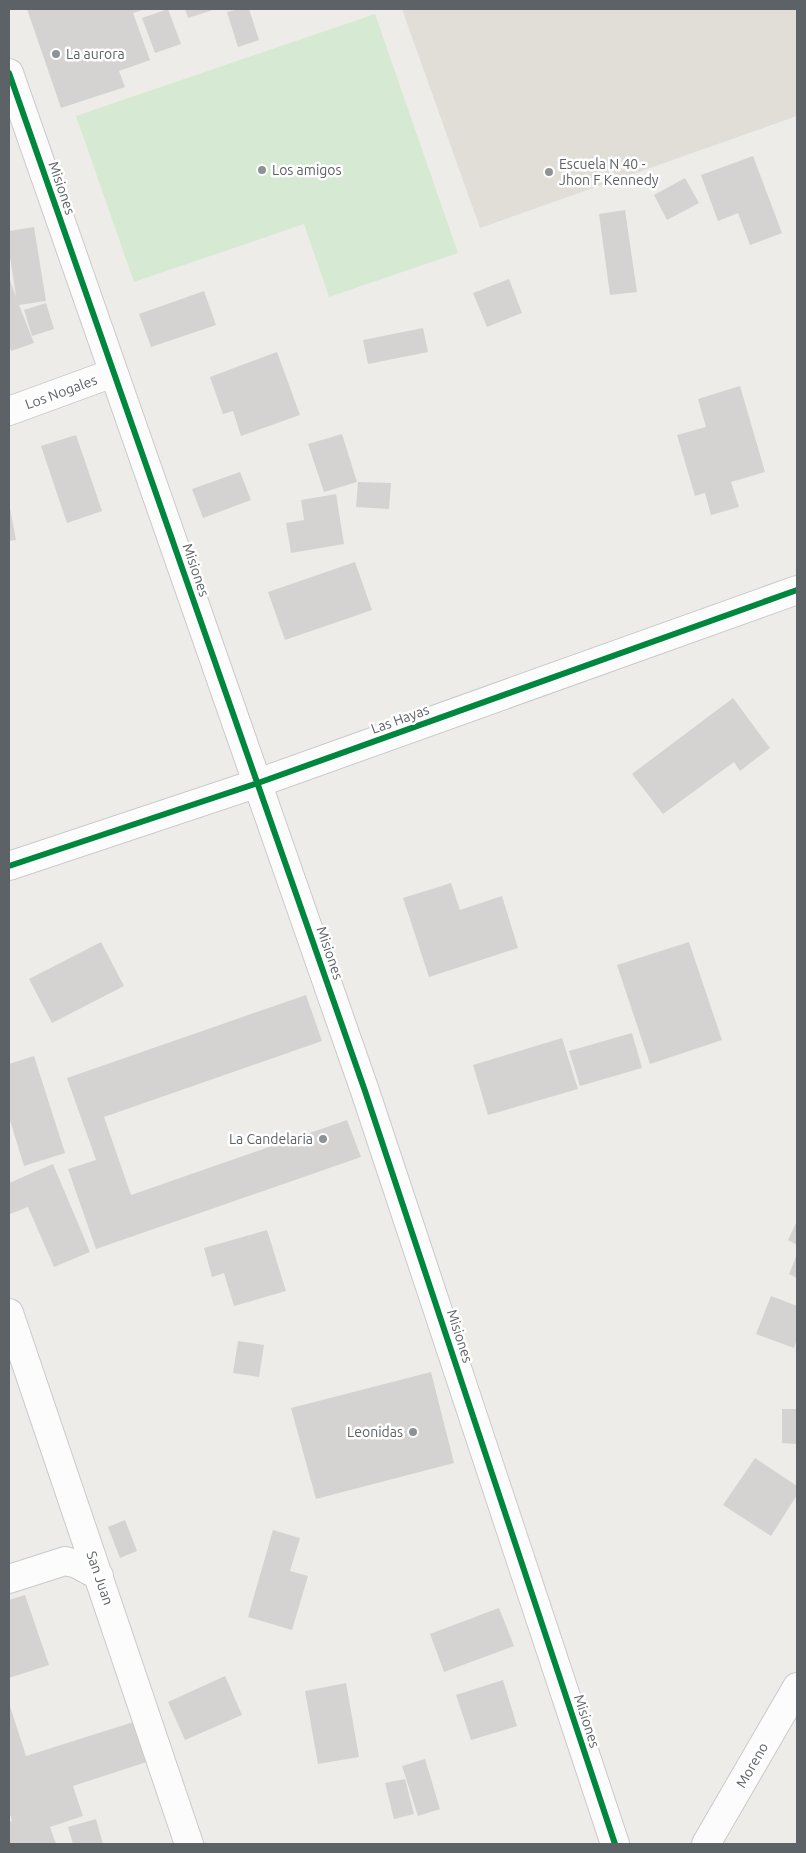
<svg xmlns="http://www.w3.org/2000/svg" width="806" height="1853" font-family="Ubuntu,sans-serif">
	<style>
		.education { fill: #e1ded7 }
		.green { fill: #d6ead3 }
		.building { fill: #d4d3d1 }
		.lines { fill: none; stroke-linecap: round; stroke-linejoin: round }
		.minor-casing { stroke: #cacaca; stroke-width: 30 }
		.minor { stroke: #fcfcfc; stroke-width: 28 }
		.cycleway-casing { stroke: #fff; stroke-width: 9 }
		.cycleway { stroke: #00873e; stroke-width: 6 }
		.poi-dot { fill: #8f9294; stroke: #fff; stroke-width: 2 }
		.labels { text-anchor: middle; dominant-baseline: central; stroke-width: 5; stroke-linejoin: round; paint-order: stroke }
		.poi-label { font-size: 14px; fill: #5d6266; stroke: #fff; text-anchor: start }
		.street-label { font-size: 14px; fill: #5d6266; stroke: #fff }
	</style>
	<rect width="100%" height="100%" fill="#edece8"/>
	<path class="education" d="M402 9H797V116L480 228Z"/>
	<path class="green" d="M375 14 458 253 329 297 304 224 134 282 76 116Z"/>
	<path class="building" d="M27 9H146L133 13 150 60 119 71 125 87 61 108Z
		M168 9 181 44 155 53 142 18Z
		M185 9H216L188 18Z
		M240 9H249L259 40 238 47 227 12Z
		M753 156 782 233 750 245 738 213 718 221 701 175Z
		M685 178 699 203 667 220 654 195Z
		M625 210 637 292 610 295 599 214Z
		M34 227 46 301 19 305 34 343 11 351 9 345V277L16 297 9 250V231Z
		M509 279 522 313 487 327 473 293Z
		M204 291 216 325 151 347 139 314Z
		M46 303 54 329 32 336 24 310Z
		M423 328 428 352 368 364 363 340Z
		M277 352 300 415 241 436 233 411 223 414 210 377Z
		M740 386 765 472 731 482 739 507 711 515 705 493 695 496 677 435 706 427 698 399Z
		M342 434 357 482 324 492 308 444Z
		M76 435 102 511 67 523 41 446Z
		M240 472 251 500 203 518 192 489Z
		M358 482 391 483 389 509 356 507Z
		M336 494 344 544 291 553 286 523 304 520 301 500Z
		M9 503 16 540 9 541Z
		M355 562 372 610 285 640 268 592Z
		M733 698 770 748 740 771 734 762 663 814 632 774Z
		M451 883 460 910 502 896 518 948 429 977 403 898Z
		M101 942 124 986 52 1023 29 979Z
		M689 942 722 1040 650 1064 617 965Z
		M306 995 322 1041 104 1117 131 1195 347 1120 361 1157 96 1249 68 1169 96 1160 67 1078Z
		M632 1033 642 1068 580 1086 569 1051Z
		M562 1038 578 1089 488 1115 473 1065Z
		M34 1056 65 1153 24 1166 9 1117V1064Z
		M53 1164 90 1252 54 1267 28 1207 10 1214 9 1212V1183Z
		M797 1221V1245L788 1240Z
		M267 1230 286 1291 234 1306 224 1273 212 1277 204 1248Z
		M797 1254V1278L789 1274Z
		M771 1296 797 1306V1339L794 1348 756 1334Z
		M238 1341 264 1345 259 1377 233 1373Z
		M431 1372 454 1463 316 1499 291 1408Z
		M782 1409H797V1444L782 1443Z
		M755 1458 797 1486V1495L771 1536 723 1505Z
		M125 1520 137 1551 120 1558 108 1527Z
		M273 1530 300 1538 290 1571 308 1576 292 1630 248 1617Z
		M25 1595 49 1665 9 1678V1600Z
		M499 1608 514 1646 444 1672 430 1634Z
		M225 1676 242 1715 185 1740 168 1702Z
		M503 1680 517 1726 471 1740 456 1695Z
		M346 1683 359 1757 318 1764 305 1691Z
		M9 1703 26 1756 143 1719 156 1759 73 1786 83 1816 50 1827 56 1844H9V1822L12 1821 9 1811Z
		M425 1759 440 1809 418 1816 402 1766Z
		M405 1779 414 1814 394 1819 385 1783Z
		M96 1819 103 1844H73L68 1827Z"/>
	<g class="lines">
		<defs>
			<path id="minor" d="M9 73 365 1091 615 1844
				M9 411 113 373
				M9 866 258 783 797 590
				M9 1313 189 1844
				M9 1579 65 1561 77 1564 99 1576
				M706 1844 797 1687"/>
		</defs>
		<use href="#minor" class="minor-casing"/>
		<use href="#minor" class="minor"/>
		<defs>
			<path id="cycleway" d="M9 73 365 1091 615 1844
				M9 866 258 783 797 590"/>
		</defs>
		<use href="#cycleway" class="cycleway-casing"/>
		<use href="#cycleway" class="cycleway"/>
	</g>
	<g class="poi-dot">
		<circle cx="56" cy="54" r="5"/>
		<circle cx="262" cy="170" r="5"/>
		<circle cx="549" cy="172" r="5"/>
		<circle cx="323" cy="1139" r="5"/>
		<circle cx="413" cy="1432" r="5"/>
	</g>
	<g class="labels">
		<g class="poi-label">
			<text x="66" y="54">La aurora</text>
			<text x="559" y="164">Escuela N 40 -<tspan x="559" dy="16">Jhon F Kennedy</tspan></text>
			<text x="272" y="170">Los amigos</text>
			<text x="313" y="1139" text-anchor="end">La Candelaria</text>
			<text x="403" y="1432" text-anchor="end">Leonidas</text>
		</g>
		<g class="street-label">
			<text transform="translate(62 188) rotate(71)">Misiones</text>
			<text transform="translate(61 392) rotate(-20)">Los Nogales</text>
			<text transform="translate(196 570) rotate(71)">Misiones</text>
			<text transform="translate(400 719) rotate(-20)">Las Hayas</text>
			<text transform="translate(330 953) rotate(71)">Misiones</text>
			<text transform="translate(460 1336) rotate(72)">Misiones</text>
			<text transform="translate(100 1578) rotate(71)">San Juan</text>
			<text transform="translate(587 1721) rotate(72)">Misiones</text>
			<text transform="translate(752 1765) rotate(-60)">Moreno</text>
		</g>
	</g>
	<rect width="806" height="1853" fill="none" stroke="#5d6266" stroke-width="20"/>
</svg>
